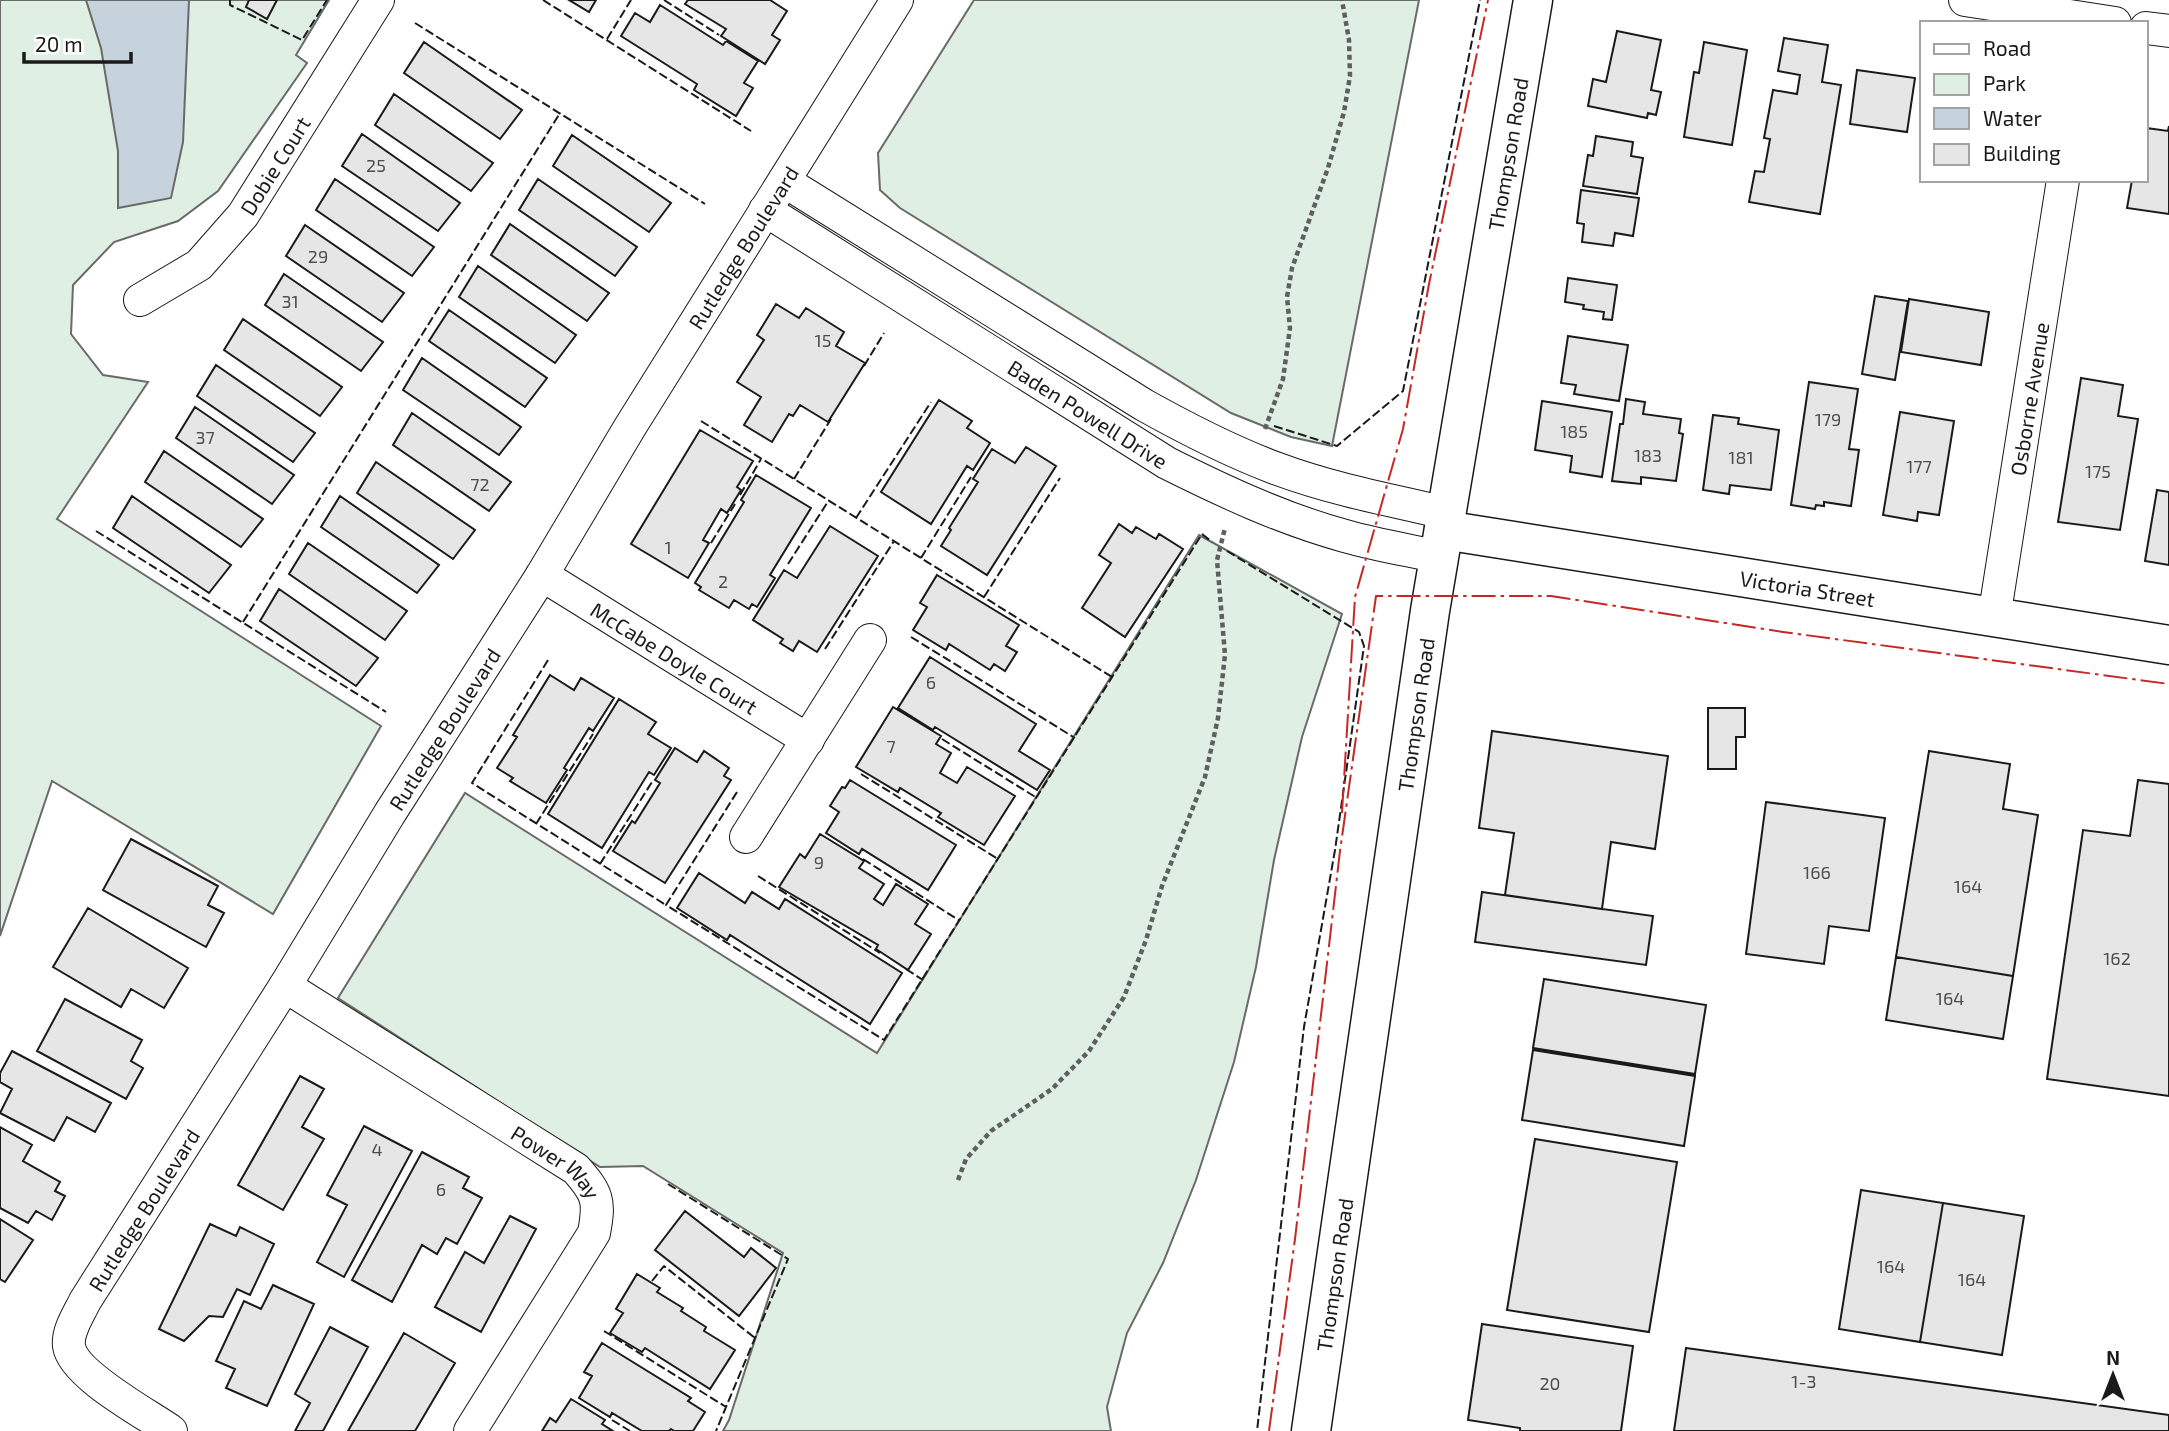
<svg xmlns="http://www.w3.org/2000/svg" width="2169" height="1431" font-family="'Exo 2',sans-serif">
	<style>
		.green { fill: #e0efe3; stroke: #6a6a6a; stroke-width: 2 }
		.water { fill: #c6d2dc; stroke: #6a6a6a; stroke-width: 2 }
		.building { fill: #e6e6e6; stroke: #1a1a1a; stroke-width: 2 }
		.lines { fill: none; stroke-linecap: round; stroke-linejoin: round }
		.minor-casing { stroke: #1a1a1a; stroke-width: 34 }
		.tertiary-casing { stroke: #1a1a1a; stroke-width: 41 }
		.secondary-casing { stroke: #1a1a1a; stroke-width: 41 }
		.path { stroke: #5f5f5f; stroke-width: 4.5; stroke-dasharray: 5 3.5; stroke-linecap: butt }
		.minor { stroke: #fff; stroke-width: 32 }
		.tertiary { stroke: #fff; stroke-width: 38 }
		.secondary { stroke: #fff; stroke-width: 38 }
		.fence { stroke: #1a1a1a; stroke-width: 2; stroke-dasharray: 9 3.5; stroke-linecap: butt }
		.power { stroke: #c62828; stroke-width: 2; stroke-dasharray: 24 5 3.5 5; stroke-linecap: butt }
		.labels { text-anchor: middle; dominant-baseline: central; stroke-width: 5; stroke-linejoin: round; paint-order: stroke }
		.number-label { font-size: 18px; fill: #4d4d4d }
		.street-label { font-size: 21px; fill: #1a1a1a; stroke: #fff }
	</style>
	<rect width="100%" height="100%" fill="#fff"/>
	<path class="green" d="M0 0H329L296 55 307 63 218 191 178 221 114 242 73 285 71 334 103 375 148 382 57 519 381 726 273 914 52 781 0 936Z
		M974 0H1419L1332 446 1291 437 1231 413 900 208 880 190 878 153Z
		M1199 535 1342 614 1302 737 1274 860 1256 967 1234 1062 1196 1180 1163 1263 1127 1333 1107 1407 1111 1431H723L729 1420 783 1253 643 1166 600 1167 338 998 465 793 877 1053Z"/>
	<path class="water" d="M86 0H189L183 142 171 198 118 208V151L101 48Z"/>
	<path class="building" d="M249 0H277L267 19 246 7Z
		M569 0H596L589 12Z
		M688 0H770L787 11 772 35 780 40 765 64 721 36 726 29 685 4Z
		M660 5 723 45 726 41 758 61 744 83 753 88 736 116 694 90 697 84 621 36 635 13 650 22Z
		M1617 31 1661 40 1651 90 1661 92 1656 115 1648 113 1647 118 1588 106 1593 79 1606 82Z
		M1784 38 1828 45 1822 82 1841 85 1820 214 1749 202 1755 171 1764 172 1770 139 1764 138 1773 90 1797 94 1800 75 1778 71Z
		M424 42 522 110 500 139 404 73Z
		M1704 42 1747 50 1732 145 1684 137 1694 72 1699 73Z
		M1857 70 1915 78 1907 132 1850 124Z
		M394 94 493 163 471 191 375 125Z
		M2169 126V214L2127 208 2132 180H2146V128L2168 131Z
		M362 134 460 203 438 231 342 166Z
		M572 135 671 203 649 232 553 166Z
		M1596 136 1633 142 1631 156 1643 158 1637 194 1583 186 1588 155 1593 156Z
		M335 179 434 247 412 276 316 210Z
		M538 179 637 247 615 276 519 210Z
		M1581 190 1639 198 1633 236 1615 233 1613 246 1582 242 1584 224 1577 223Z
		M510 224 609 293 587 321 491 255Z
		M305 225 404 293 382 322 286 256Z
		M478 266 576 335 555 363 459 297Z
		M284 274 383 342 361 371 265 305Z
		M1568 278 1617 285 1612 320 1603 319 1604 312 1583 309 1584 305 1565 302Z
		M1875 296 1908 301 1895 380 1862 374Z
		M1909 299 1989 312 1981 365 1901 352Z
		M776 304 799 318 806 308 844 332 836 346 865 363 828 422 800 405 793 416 789 414 772 442 744 425 761 397 737 382 764 340 757 335Z
		M449 310 547 378 525 407 429 341Z
		M243 319 342 387 320 416 224 350Z
		M1568 336 1628 345 1619 401 1574 394 1576 385 1561 383Z
		M422 358 521 427 499 455 403 390Z
		M216 365 315 433 293 462 197 396Z
		M2081 378 2123 385 2118 416 2138 419 2120 530 2058 522Z
		M1809 382 1858 389 1849 449 1859 450 1851 506 1824 502V506L1816 505 1815 509 1791 505Z
		M1626 399 1645 402 1643 414 1681 419 1679 433 1683 434 1676 481 1641 477V484L1612 481 1620 424H1623Z
		M939 400 972 421 967 428 990 443 973 470 967 466 931 524 881 492Z
		M1542 401 1612 412 1602 477 1570 472 1572 456 1535 450Z
		M195 407 294 475 272 504 176 438Z
		M1900 412 1954 421 1939 515 1918 512 1917 521 1883 515Z
		M412 413 511 482 489 511 393 445Z
		M1713 415 1739 418 1738 424 1779 430 1771 490 1730 485 1729 494 1703 490Z
		M700 430 753 461 737 487 741 490 727 513 721 509 703 540 709 543 688 578 631 544Z
		M1026 447 1056 466 987 575 941 546 951 530 949 528 978 482 973 479 992 449 1015 463Z
		M164 451 263 519 241 547 145 482Z
		M376 462 475 530 453 559 357 493Z
		M756 475 811 508 770 575 775 578 757 607 752 604 749 609 734 600 729 608 699 590 701 587 695 583 744 502 741 500Z
		M2157 490 2169 492V565L2145 561Z
		M132 496 231 565 209 593 113 528Z
		M340 496 439 565 417 593 321 527Z
		M1119 524 1132 533 1136 527 1156 539 1159 534 1183 549 1125 637 1082 608 1111 563 1099 555Z
		M830 526 878 556 817 652 799 641 793 651 780 643 783 639 753 620 784 570 797 578Z
		M308 543 407 611 385 640 289 574Z
		M937 575 1019 625 1006 646 1017 652 1005 671 994 664 990 670 949 644 946 650 913 630 927 607 920 603Z
		M279 589 378 658 356 686 260 621Z
		M930 657 1036 724 1019 751 1050 770 1037 790 935 727 933 730 898 708Z
		M550 675 574 690 581 678 614 698 593 731 589 728 564 768 567 770 546 803 510 781 513 778 497 768 517 737 513 735Z
		M619 699 656 722 648 734 671 748 654 775 649 772 602 848 548 814Z
		M893 707 941 736 936 744 951 753 940 773 957 783 967 767 1015 796 984 845 938 817 941 813 900 788 898 792 856 767Z
		M1708 708H1745V737H1736V769H1708Z
		M1492 731 1668 756 1655 849 1611 842 1602 909 1505 895 1514 833 1479 828Z
		M675 748 697 762 704 751 729 768 724 776 731 780 665 883 613 851 632 821 635 823 660 783 655 780Z
		M1929 751 2010 764 2003 809 2038 815 2013 976 1896 957Z
		M850 780 956 845 928 890 862 849 859 854 826 833 839 812 830 806 842 787 845 788Z
		M2138 780 2169 784V1096L2047 1079 2083 830 2130 836Z
		M1766 802 1885 818 1869 931 1829 926 1824 964 1746 954Z
		M820 834 864 861 859 868 884 884 874 899 883 905 896 884 928 904 915 924 931 934 908 970 876 949 878 945 779 887 800 854 805 858Z
		M131 839 218 886 208 905 224 913 206 947 103 890Z
		M699 873 745 903 752 892 779 909 785 899 902 973 870 1024 730 935 727 940 677 908Z
		M1482 892 1653 916 1646 965 1475 942Z
		M88 908 188 968 164 1008 131 989 121 1007 53 967Z
		M1896 957 2013 976 2003 1039 1886 1020Z
		M1544 979 1706 1005 1695 1074 1533 1048Z
		M65 999 142 1040 131 1061 143 1068 126 1099 37 1051Z
		M1533 1050 1695 1076 1684 1146 1522 1120Z
		M12 1051 111 1103 95 1132 67 1117 54 1141 0 1113 12 1089 0 1082V1073Z
		M300 1076 324 1089 302 1127 324 1139 283 1210 238 1185Z
		M364 1126 412 1151 344 1277 317 1262 347 1205 327 1195Z
		M0 1127 32 1145 23 1161 60 1182 55 1191 65 1196 52 1220 36 1211 28 1223 0 1208Z
		M1535 1139 1677 1162 1649 1332 1507 1310Z
		M422 1152 469 1177 463 1188 482 1198 457 1244 446 1238 437 1254 422 1245 392 1302 352 1280Z
		M1861 1190 1943 1203 1920 1342 1839 1329Z
		M1943 1203 2024 1216 2002 1355 1920 1342Z
		M685 1211 744 1257 751 1248 776 1268 739 1316 655 1250Z
		M510 1216 536 1229 481 1332 435 1307 465 1252 484 1263Z
		M0 1219 33 1240 5 1282 0 1279Z
		M210 1224 236 1236 240 1227 274 1244 250 1295 237 1289 223 1317 209 1316 184 1341 159 1329Z
		M637 1274 660 1288 657 1292 683 1308 681 1311 706 1327 704 1331 735 1350 710 1389 645 1348 642 1352 610 1333 623 1313 616 1309Z
		M273 1285 314 1304 267 1406 226 1388 235 1369 216 1361 244 1301 261 1309Z
		M1482 1324 1633 1346 1621 1431H1520V1428L1468 1420Z
		M330 1327 368 1347 323 1431H295L310 1403 295 1394Z
		M404 1333 455 1363 415 1431H348Z
		M602 1343 691 1398 688 1401 705 1412 693 1431H674L671 1429 669 1431H642L612 1413 610 1417 579 1398 592 1376 584 1372Z
		M1686 1348 2169 1415V1431H1674Z
		M571 1399 605 1420 602 1424 613 1431H542L550 1418 556 1422Z"/>
	<g class="lines">
		<defs>
			<g id="minor">
				<path d="M1965 0 2115 23"/>
				<path d="M2146 28 2169 31"/>
				<path d="M784 181 1144 405C1187 429 1230 451 1275 468 1331 489 1389 500 1447 513"/>
				<path id="s1" d="M765 210 1167 463C1225 492 1283 519 1345 536 1376 545 1408 550 1440 557"/>
				<path id="s2" d="M140 300 199 265 243 215 378 0"/>
				<path id="s3" d="M542 575 808 740"/>
				<path id="s4" d="M1994 618 2063 180"/>
				<path d="M746 837 870 640"/>
				<path id="s5" d="M285 986 576 1169C598 1194 600 1201 594 1233L470 1431"/>
				<path id="s6" d="M171 1431C147 1414 73 1375 69 1346 67 1331 79 1314 85 1301L285 986 390 813 542 575 630 427 897 0"/>
			</g>
			<g id="tertiary">
				<path id="s7" d="M1444 530 2169 645"/>
			</g>
			<g id="secondary">
				<path id="s8" d="M1311 1431 1430 611 1533 0"/>
			</g>
		</defs>
		<use href="#minor" class="minor-casing"/>
		<use href="#tertiary" class="tertiary-casing"/>
		<use href="#secondary" class="secondary-casing"/>
		<path class="path" d="M1265 429 1283 379 1290 328 1287 297 1292 268 1328 168 1344 112 1350 76 1349 40 1342 0
			M958 1180 966 1159 991 1131 1052 1089 1089 1051 1124 997 1146 940 1162 886 1205 777 1218 718 1225 655 1217 560 1225 528"/>
		<use href="#minor" class="minor"/>
		<use href="#tertiary" class="tertiary"/>
		<use href="#secondary" class="secondary"/>
		<path class="fence" d="M230 0V5L302 40 327 0
			M543 0 751 131
			M664 0 719 35
			M415 23 705 204
			M607 39 631 0
			M864 366 884 333
			M701 421 1112 677
			M1274 426 1337 446 1403 391 1480 0
			M794 479 831 419
			M740 495 761 459
			M856 518 931 402
			M96 531 386 712
			M711 543 735 504
			M1227 551 1359 632 1364 646 1335 850 1304 1027 1257 1431
			M921 558 971 477
			M788 564 829 500
			M984 597 1060 478
			M243 622 560 113
			M911 637 1075 738
			M825 649 894 541
			M548 660 472 783 666 905
			M942 739 1037 798
			M861 774 998 859
			M737 792 666 905 884 1040 1202 534 1212 542
			M536 824 593 734
			M863 859 960 921
			M600 864 652 782
			M758 876 880 953
			M906 969 923 980
			M668 1184 788 1259 716 1431
			M652 1281 664 1266 755 1338
			M604 1331 726 1407
			M612 1420 630 1431"/>
		<path class="power" d="M1342 813 1355 597 1403 429 1429 284 1488 0
			M1269 1431 1295 1239 1340 851 1376 596H1551L1783 632 2169 684"/>
	</g>
	<g class="labels">
		<g class="number-label">
			<text x="376" y="165">25</text>
			<text x="318" y="256">29</text>
			<text x="290" y="301">31</text>
			<text x="823" y="340">15</text>
			<text x="1828" y="419">179</text>
			<text x="1574" y="431">185</text>
			<text x="205" y="437">37</text>
			<text x="1648" y="455">183</text>
			<text x="1741" y="457">181</text>
			<text x="1919" y="466">177</text>
			<text x="2098" y="471">175</text>
			<text x="480" y="484">72</text>
			<text x="668" y="547">1</text>
			<text x="723" y="581">2</text>
			<text x="931" y="682">6</text>
			<text x="891" y="746">7</text>
			<text x="819" y="862">9</text>
			<text x="1817" y="872">166</text>
			<text x="1968" y="886">164</text>
			<text x="2117" y="958">162</text>
			<text x="1950" y="998">164</text>
			<text x="377" y="1149">4</text>
			<text x="441" y="1189">6</text>
			<text x="1891" y="1266">164</text>
			<text x="1972" y="1279">164</text>
			<text x="1804" y="1381">1-3</text>
			<text x="1550" y="1383">20</text>
		</g>
		<g class="street-label">
			<text stroke="none"><textPath href="#s8" startOffset="1292">Thompson Road</textPath></text>
			<text stroke="none"><textPath href="#s2" startOffset="194">Dobie Court</textPath></text>
			<text stroke="none"><textPath href="#s6" startOffset="1426">Rutledge Boulevard</textPath></text>
			<text stroke="none"><textPath href="#s4" startOffset="222">Osborne Avenue</textPath></text>
			<text stroke="none"><textPath href="#s1" startOffset="382">Baden Powell Drive</textPath></text>
			<text stroke="none"><textPath href="#s7" startOffset="368">Victoria Street</textPath></text>
			<text stroke="none"><textPath href="#s3" startOffset="156">McCabe Doyle Court</textPath></text>
			<text stroke="none"><textPath href="#s8" startOffset="724">Thompson Road</textPath></text>
			<text stroke="none"><textPath href="#s6" startOffset="859">Rutledge Boulevard</textPath></text>
			<text stroke="none"><textPath href="#s5" startOffset="324">Power Way</textPath></text>
			<text stroke="none"><textPath href="#s6" startOffset="292">Rutledge Boulevard</textPath></text>
			<text stroke="none"><textPath href="#s8" startOffset="158">Thompson Road</textPath></text>
		</g>
	</g>
	<rect x="1920" y="21" width="228" height="161" fill="#ffffff" stroke="#a3a3a3" stroke-width="2"/>
	<rect x="1934" y="44" width="35" height="10" fill="#ffffff" stroke="#a3a3a3" stroke-width="2"/>
	<text x="1983" y="56" font-size="21" fill="#1a1a1a">Road</text>
	<rect x="1934" y="74" width="35" height="21" fill="#e0efe3" stroke="#a3a3a3" stroke-width="2"/>
	<text x="1983" y="91" font-size="21" fill="#1a1a1a">Park</text>
	<rect x="1934" y="108" width="35" height="21" fill="#c6d2dc" stroke="#a3a3a3" stroke-width="2"/>
	<text x="1983" y="126" font-size="21" fill="#1a1a1a">Water</text>
	<rect x="1934" y="144" width="35" height="21" fill="#e6e6e6" stroke="#a3a3a3" stroke-width="2"/>
	<text x="1983" y="161" font-size="21" fill="#1a1a1a">Building</text>
	<g transform="translate(2113 1375)" stroke="#ffffff" stroke-width="5" paint-order="stroke">
	<path d="M0-5L12 26L0 18L-12 26Z" fill="#1a1a1a"/>
	<text y="-10" font-size="19" font-weight="bold" text-anchor="middle" fill="#1a1a1a">N</text>
	</g>
	<path d="M24 52v10h107v-10" fill="none" stroke="#1a1a1a" stroke-width="3.5"/>
	<text x="35" y="52" font-size="21" fill="#1a1a1a" stroke="#ffffff" stroke-width="5" paint-order="stroke">20 m</text>
</svg>
